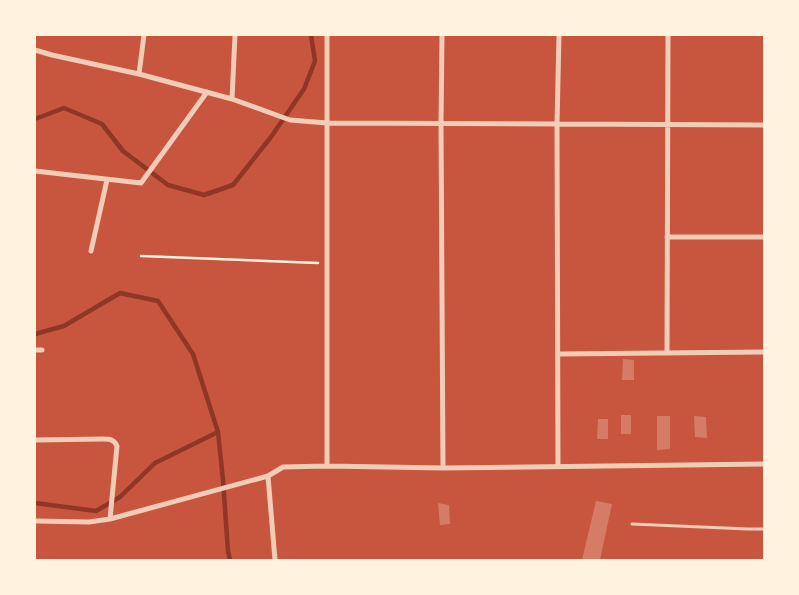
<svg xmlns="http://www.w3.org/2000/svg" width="799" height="595" font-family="Rubik,sans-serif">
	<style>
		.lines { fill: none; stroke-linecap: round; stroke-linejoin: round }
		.stream { stroke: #8f3625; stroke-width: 4.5 }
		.building { fill: #d67c66 }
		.path { stroke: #fff3e0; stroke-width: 2.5 }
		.service { stroke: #f1ccb7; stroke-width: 3 }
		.minor { stroke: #f1ccb7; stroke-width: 5 }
	</style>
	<rect width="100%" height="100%" fill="#c8553d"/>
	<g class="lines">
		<path class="stream" d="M35 119 64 108 102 124 123 151 168 185 204 195 233 185 271 137 304 89 315 61 311 35
			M35 334 64 326 120 293 158 301 193 354 218 432 223 480 228 551 230 560
			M35 503 96 511 120 497 155 463 218 432"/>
	</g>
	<path class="building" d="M623 359 634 360V380H622Z
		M621 415H631V434H621Z
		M657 416H670V449L657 450Z
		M694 416 706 417 707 438 695 437Z
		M598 419H608V439H597Z
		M596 501 612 504 600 560H582Z
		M438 503 449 505 450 524 440 525Z"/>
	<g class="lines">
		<path class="path" d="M141 256 318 263"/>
		<path class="service" d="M632 524 748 529H764"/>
		<path class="minor" d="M442 35 441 124 443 468
			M35 50 52 55 139 74 232 99 290 120 327 123 764 125
			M139 74 144 35
			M232 99 235 35
			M35 171 141 183 207 92
			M667 237H764
			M91 251 107 180
			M35 350H42
			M667 353 668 35
			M558 354 764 352
			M35 440 103 439C109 439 114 439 117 446L110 519
			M327 466V35
			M558 466 557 124 559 35
			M35 521 89 522 110 519 268 476
			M275 560 268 476 283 467 327 466 443 468 764 464"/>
	</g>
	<rect width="799" height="595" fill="none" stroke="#fff3e0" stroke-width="72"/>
</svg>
